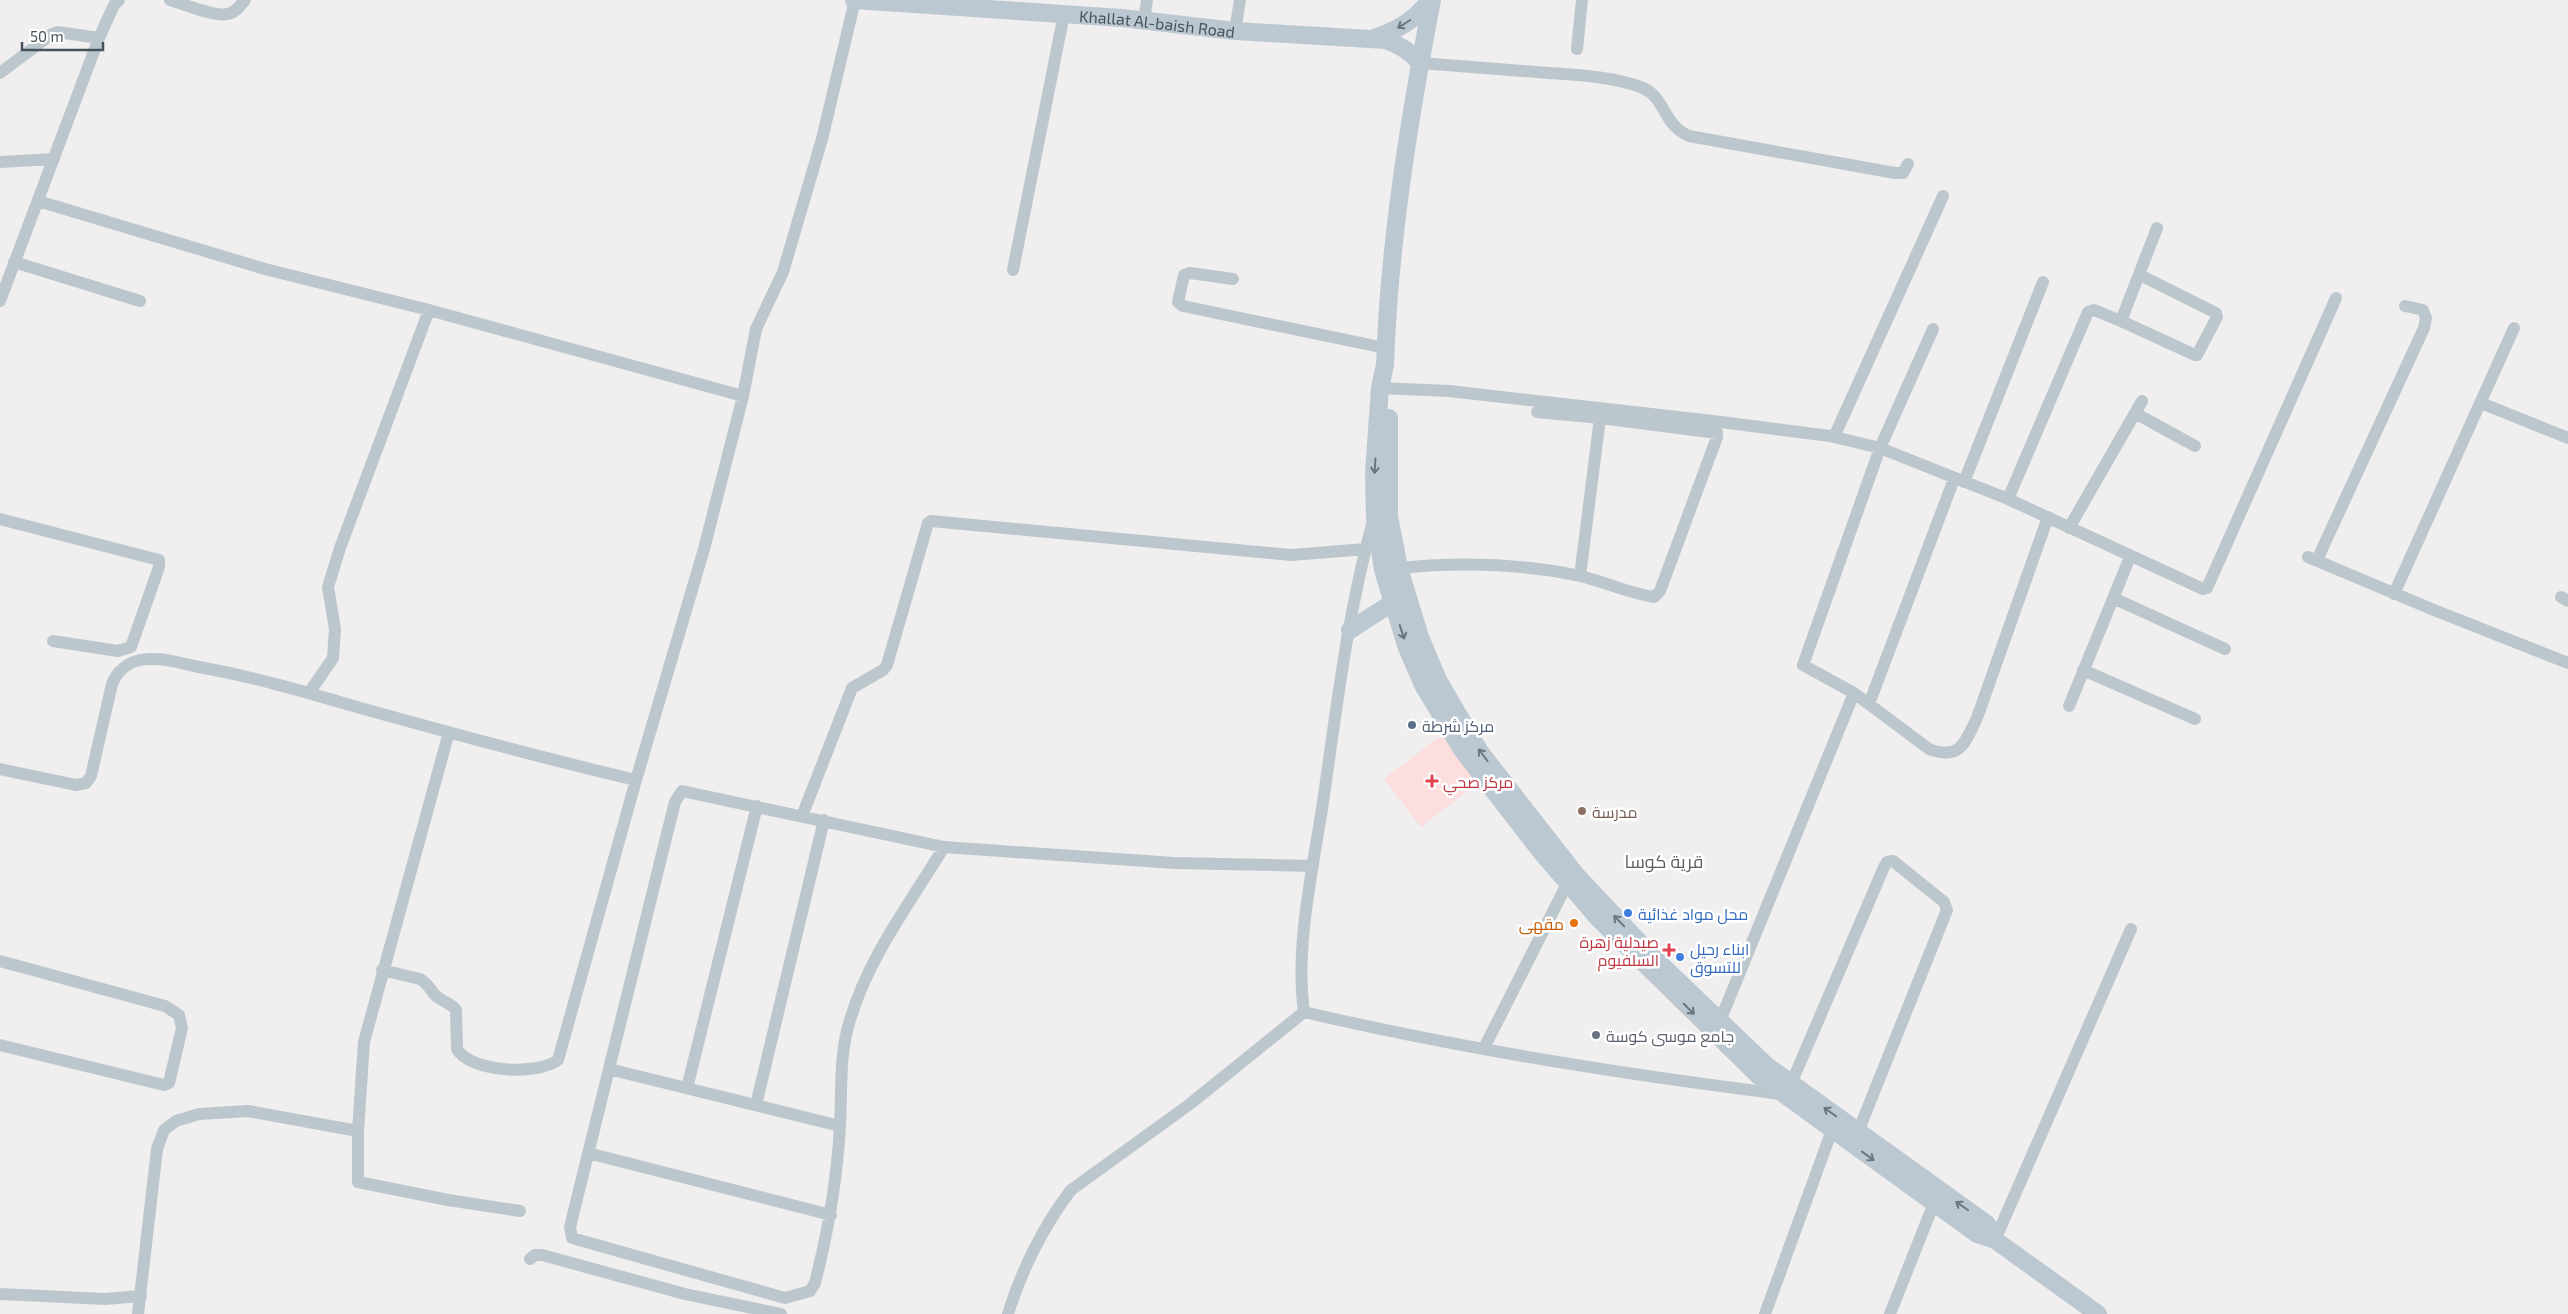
<svg xmlns="http://www.w3.org/2000/svg" width="2568" height="1314" font-family="'Exo 2',Cairo,sans-serif">
	<style>
		.medical { fill: #fbdedd }
		.lines { fill: none; stroke-linecap: round; stroke-linejoin: round }
		.street { stroke: #bcc7cd; stroke-width: 12 }
		.secondary { stroke: #bbc8d2; stroke-width: 18 }
		.oneway { stroke: #69767f }
		.service-dot { fill: #5c6f8a; stroke: #fff; stroke-width: 2 }
		.health-dot { fill: #e0444e; stroke: #fff; stroke-width: 2 }
		.education-dot { fill: #8d6e63; stroke: #fff; stroke-width: 2 }
		.shop-dot { fill: #3f7fe0; stroke: #fff; stroke-width: 2 }
		.food-dot { fill: #e8710a; stroke: #fff; stroke-width: 2 }
		.worship-dot { fill: #6b7280; stroke: #fff; stroke-width: 2 }
		.labels { text-anchor: middle; dominant-baseline: central; stroke-width: 5; stroke-linejoin: round; paint-order: stroke }
		.street-label { font-size: 16px; fill: #46535b; stroke: #fff }
		.service-label { font-size: 16px; fill: #4e5e75; stroke: #fff; text-anchor: start }
		.health-label { font-size: 16px; fill: #be3a42; stroke: #fff; text-anchor: start }
		.education-label { font-size: 16px; fill: #785e54; stroke: #fff; text-anchor: start }
		.shop-label { font-size: 16px; fill: #366cbe; stroke: #fff; text-anchor: start }
		.food-label { font-size: 16px; fill: #c56008; stroke: #fff; text-anchor: end }
		.worship-label { font-size: 16px; fill: #5b616d; stroke: #fff; text-anchor: start }
		.neighbourhood-label { font-size: 18px; fill: #5a5f63; stroke: #fff }
	</style>
	<rect width="100%" height="100%" fill="#f0eeee"/>
	<path class="medical" d="M1442 735 1479 782 1421 827 1384 779Z"/>
	<g class="lines">
		<path class="street" d="M170 0C184 4 214 17 227 14 235 13 240 6 245 0
			M1144 20 1147 0
			M1235 31 1240 0
			M1577 49 1582 0
			M1420 63C1463 66 1506 70 1549 73 1578 75 1616 77 1643 88 1666 98 1662 124 1689 136L1895 173H1903L1908 164
			M0 73 52 34 58 32 99 38
			M0 162 54 159
			M38 201 265 269 429 310 743 396
			M14 262 140 301
			M1013 270 1064 14
			M1233 279 1190 273 1184 275 1178 302 1183 306 1385 348
			M0 301 99 38 114 5 119 0
			M2121 321 2195 355H2197L2217 317 2216 313 2140 275
			M1933 329 1880 448 1803 665 1854 693 1929 749C1961 761 1965 742 1977 718L2048 517
			M1380 388 1449 391 1713 421 1830 436 1880 448 2008 499 2203 589 2207 588 2336 298
			M2481 403 2568 438
			M1537 412 1600 418
			M2135 413 2195 446
			M1834 437 1943 196
			M1964 482 2043 282
			M2008 499 2088 312 2094 310 2121 321 2157 228
			M0 519 159 560V567L131 647 118 651 53 641
			M2069 528 2142 401
			M2308 557 2434 610 2568 663
			M2317 560 2424 328 2426 318 2423 310 2405 306
			M1391 569C1453 562 1519 563 1580 576 1605 582 1629 593 1654 597L1660 591 1717 437V433L1600 418 1580 576
			M2394 594 2514 328
			M2561 597 2568 601
			M2113 598 2225 649
			M2083 670 2195 719
			M309 693 333 658 335 629 328 587 340 548 429 310
			M1869 704 1954 479
			M2069 706 2130 557
			M449 732 364 1042 358 1131V1182L448 1200 520 1211
			M0 769 76 785 86 783 91 776 112 684C119 666 135 658 154 659 169 659 184 664 199 667 255 677 309 693 364 709 454 734 545 759 636 780L704 549 743 396 756 329 783 272 822 139 855 0
			M802 816 852 688 883 670 887 665 928 523 931 521 1291 555 1366 549
			M944 847C910 903 869 956 850 1020 839 1054 842 1090 840 1126 837 1179 828 1232 815 1283L810 1291 785 1298 572 1238 570 1227 664 846 675 802 682 791 944 847 1174 863 1313 866
			M0 961 165 1006 179 1015 182 1028 169 1083 164 1085 0 1045
			M382 970 420 979C428 983 430 990 436 996 443 1002 451 1003 456 1010L457 1049C470 1072 536 1076 558 1060L636 780
			M1304 1012C1295 949 1312 872 1322 809 1336 713 1347 615 1373 521
			M1304 1012C1461 1049 1621 1074 1781 1094
			M1720 1021 1854 693
			M1484 1048 1567 884
			M609 1069 840 1126
			M1791 1084 1884 867 1887 862 1893 861 1944 902 1947 910 1858 1132
			M687 1088 757 806
			M756 1105 824 820
			M588 1153 831 1215
			M1995 1240 2131 929
			M530 1259 535 1255H542L685 1294 781 1314
			M0 1294 105 1299 141 1296
			M138 1314 157 1149 164 1130 176 1121 199 1114 248 1111 358 1131
			M1008 1314C1021 1271 1044 1225 1071 1190L1190 1104 1304 1012
			M1765 1314 1832 1130
			M1890 1314 1934 1203"/>
		<g class="secondary">
			<path id="s1" d="M854 0 1122 18 1235 31 1386 40C1400 45 1410 51 1420 63"/>
			<path d="M1432 0C1409 120 1389 243 1385 365L1380 388 1374 472 1375 517 1383 570 1407 648 1423 685 1463 751 1542 853 1597 917 1759 1076 1977 1234 1995 1240 2098 1314"/>
			<path d="M1374 38C1398 30 1415 20 1430 0"/>
			<path d="M1389 418V516L1399 568 1420 637 1438 680 1480 752 1577 876 1654 958 1767 1066 1987 1224 1995 1240"/>
			<path d="M1350 630 1392 603"/>
		</g>
	</g>
	<defs><path id="oneway-shaft" d="M-6 0H5M1.5-3L5.5 0L1.5 3" fill="none" stroke-width="1.6" stroke-linecap="round" stroke-linejoin="round" transform="scale(1.25)"/></defs>
	<g class="oneway">
		<use href="#oneway-shaft" transform="translate(1404 24) rotate(148)"/>
		<use href="#oneway-shaft" transform="translate(1375 466) rotate(93)"/>
		<use href="#oneway-shaft" transform="translate(1402 632) rotate(72)"/>
		<use href="#oneway-shaft" transform="translate(1483 755) rotate(-127)"/>
		<use href="#oneway-shaft" transform="translate(1619 921) rotate(-134)"/>
		<use href="#oneway-shaft" transform="translate(1689 1009) rotate(45)"/>
		<use href="#oneway-shaft" transform="translate(1830 1112) rotate(-145)"/>
		<use href="#oneway-shaft" transform="translate(1868 1156) rotate(36)"/>
		<use href="#oneway-shaft" transform="translate(1962 1206) rotate(-145)"/>
	</g>
	<circle class="service-dot" cx="1412" cy="725" r="5"/>
	<g class="health-dot">
		<path d="M1429.5 773.5h5v5h5v5h-5v5h-5v-5h-5v-5h5z"/>
		<path d="M1666.5 942.5h5v5h5v5h-5v5h-5v-5h-5v-5h5z"/>
	</g>
	<circle class="education-dot" cx="1582" cy="811" r="5"/>
	<g class="shop-dot">
		<circle cx="1628" cy="913" r="5"/>
		<circle cx="1680" cy="957" r="5"/>
	</g>
	<circle class="food-dot" cx="1574" cy="923" r="5"/>
	<circle class="worship-dot" cx="1596" cy="1035" r="5"/>
	<g class="labels">
		<g class="street-label">
			<text stroke="none"><textPath href="#s1" startOffset="304">Khallat Al-baish Road</textPath></text>
		</g>
		<g class="service-label">
			<text x="1422" y="725">مركز شرطة</text>
		</g>
		<g class="health-label">
			<text x="1443" y="781">مركز صحي</text>
			<text x="1659" y="941" text-anchor="end">صيدلية زهرة<tspan x="1659" dy="18">السلفيوم</tspan></text>
		</g>
		<g class="education-label">
			<text x="1592" y="811">مدرسة</text>
		</g>
		<g class="shop-label">
			<text x="1638" y="913">محل مواد غذائية</text>
			<text x="1690" y="948">ابناء رحيل<tspan x="1690" dy="18">للتسوق</tspan></text>
		</g>
		<g class="food-label">
			<text x="1564" y="923">مقهى</text>
		</g>
		<g class="worship-label">
			<text x="1606" y="1035">جامع موسى كوسة</text>
		</g>
		<g class="neighbourhood-label">
			<text x="1664" y="861">قرية كوسا</text>
		</g>
	</g>
	<path d="M22 42v8h81v-8" fill="none" stroke="#46535b" stroke-width="2.5"/>
	<text x="30" y="42" font-size="15" fill="#46535b" stroke="#ffffff" stroke-width="4" paint-order="stroke">50 m</text>
</svg>
